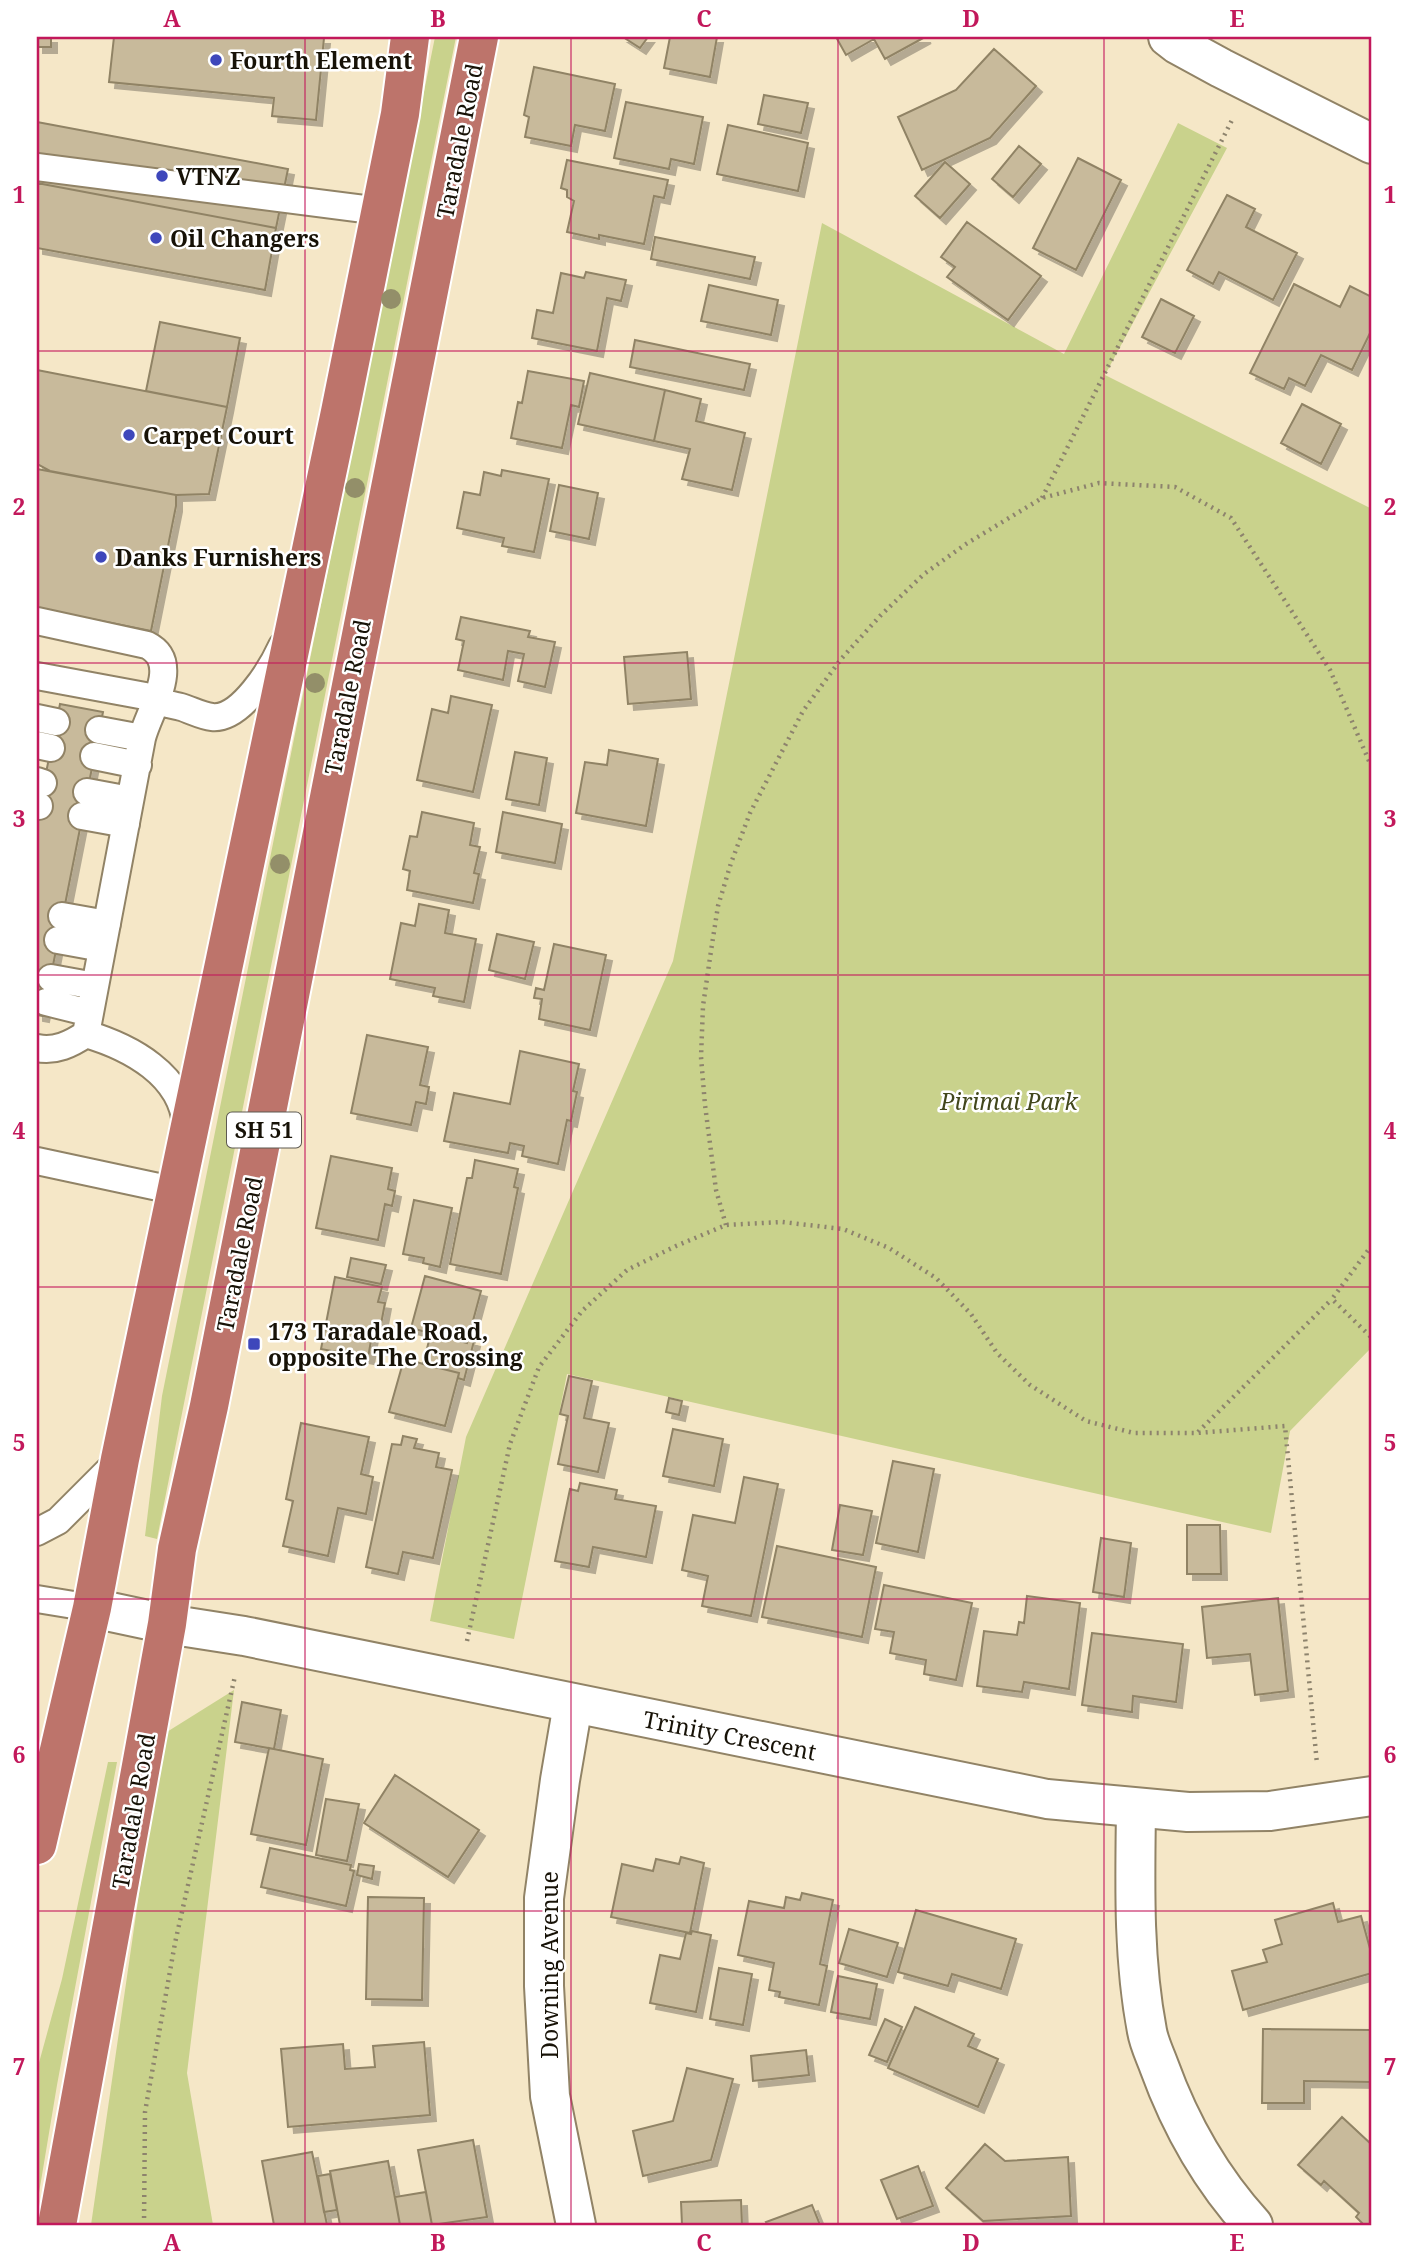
<svg xmlns="http://www.w3.org/2000/svg" width="1409" height="2262" font-family="'Noto Serif',serif">
	<style>
		.green { fill: #c9d28c }
		.building { fill: #c8ba9b; stroke: #908365; stroke-width: 2; filter: url(#shadow) }
		.lines { fill: none; stroke-linecap: round; stroke-linejoin: round }
		.lane-casing { stroke: #918366; stroke-width: 30 }
		.street-casing { stroke: #918366; stroke-width: 42 }
		.secondary-casing { stroke: #918366; stroke-width: 42 }
		.highway-casing { stroke: #fff; stroke-width: 42 }
		.path { stroke: #8d836d; stroke-width: 4.5; stroke-dasharray: 2 5; stroke-linecap: butt }
		.lane { stroke: #fff; stroke-width: 26 }
		.street { stroke: #fff; stroke-width: 38 }
		.secondary { stroke: #fff; stroke-width: 38 }
		.highway { stroke: #bd746b; stroke-width: 38 }
		.tree { fill: #938f69 }
		.grid { fill: none; stroke: #c2185b; stroke-width: 2; stroke-opacity: 0.55 }
		.poi-dot { fill: #3e47bb; stroke: #fff; stroke-width: 2.5 }
		.labels { text-anchor: middle; dominant-baseline: central; stroke-width: 5; stroke-linejoin: round; paint-order: stroke }
		.shield { fill: #fff; stroke: #5d5951; stroke-width: 2 }
		.shield-label { font-size: 21px; font-weight: bold; fill: #171207 }
		.poi-label { font-size: 23px; font-weight: bold; fill: #171207; stroke: #fff; text-anchor: start }
		.street-label { font-size: 23px; fill: #171207; stroke: #fff }
		.park-label { font-size: 23px; font-style: italic; fill: #42471c; stroke: #fff }
		.neatline { fill: none; stroke: #c2185b; stroke-width: 2.5 }
		.grid-label { font-size: 23px; text-anchor: middle; font-weight: bold; fill: #c2185b }
	</style>
	<defs>
		<filter id="shadow"><feDropShadow dx="6" dy="6" stdDeviation="0" flood-color="#0004"/></filter>
	</defs>
	<rect width="100%" height="100%" fill="#f5e7c7"/>
	<path class="green" d="M435 37H456L157 1539 145 1536 162 1396Z
		M1178 123 1227 148 1105 375 1372 509V1347L1290 1431 1271 1533 567 1374 514 1639 430 1621 466 1437 673 961 822 223 1064 354Z
		M234 1690 187 2073 213 2225H91L162 1735Z
		M108 1762H117L57 2085 37 2205V2070L62 1979Z"/>
	<path class="building" d="M37 37H51V47H37Z
		M114 37 324 38 316 120 272 116 274 98 109 82Z
		M623 37H648L640 48Z
		M670 37H717L710 77 664 68Z
		M836 37H925L885 59 874 39 846 55Z
		M994 49 1036 86 990 138 922 170 898 117 956 90Z
		M534 67 615 84 605 131 575 125 571 146 525 137 529 117 524 115Z
		M764 95 808 103 801 133 758 124Z
		M626 102 703 117 694 164 671 159 669 169 614 158Z
		M37 122 288 169 276 228 37 183Z
		M728 125 808 143 798 191 717 174Z
		M1019 146 1041 164 1013 197 992 179Z
		M1078 158 1121 180 1076 270 1033 248Z
		M567 160 668 180 664 198 654 196 644 244 599 235V239L567 232 574 201 567 197V190L561 188Z
		M945 162 970 184 940 218 915 196Z
		M37 183 276 228 265 290 37 248Z
		M1227 195 1255 209 1246 227 1297 253 1273 300 1219 272 1213 284 1187 270Z
		M967 222 1041 276 1008 320 947 277 955 267 941 257Z
		M655 237 755 257 750 279 651 259Z
		M586 272 626 280 621 301 607 298 597 351 532 338 537 310 553 313 561 273 584 278Z
		M1294 284 1340 307 1350 286 1372 297V329L1352 370 1321 355 1305 386 1289 378 1284 389 1250 373Z
		M709 285 778 300 771 335 701 321Z
		M1161 299 1194 316 1175 353 1142 337Z
		M160 322 240 338 227 407 146 391Z
		M635 340 750 364 744 390 630 367Z
		M37 370 227 407 209 494 176 495 50 471 37 464Z
		M528 371 584 381 579 407 571 405 562 448 511 438 518 402 522 403Z
		M590 373 665 390 654 441 578 424Z
		M665 390 701 399 696 421 745 433 732 490 682 479 690 449 654 441Z
		M1302 404 1341 424 1321 464 1281 443Z
		M37 469 176 495V506L151 631 37 608Z
		M502 470 549 479 534 552 502 546 504 538 457 528 464 492 480 495 484 472 501 476Z
		M559 485 598 493 589 539 550 531Z
		M461 617 530 631 528 637 555 642 545 687 518 681 524 654 508 651 503 680 458 670 464 641 456 639Z
		M687 652 691 699 628 704 624 657Z
		M451 696 492 705 473 792 417 780 432 709 448 713Z
		M60 704 103 712 43 1016 37 1015V817Z
		M609 750 658 759 646 826 576 813 585 762 607 765Z
		M515 752 547 758 539 805 506 799Z
		M422 812 474 823 470 845 480 847 474 873 479 874 473 903 407 890 410 871 403 869 410 836 417 837Z
		M503 812 562 824 555 863 496 852Z
		M419 904 449 910 445 933 476 939 464 1002 433 996 435 988 390 979 401 923 415 926Z
		M497 934 534 942 525 979 489 970Z
		M554 944 606 955 590 1030 539 1019 542 999 534 998 536 988 544 990Z
		M367 1035 428 1047 420 1085 429 1087 426 1104 416 1102 411 1125 351 1113Z
		M520 1051 579 1064 573 1091 577 1092 571 1121 567 1120 558 1164 522 1156 524 1146 510 1143 508 1153 444 1141 454 1093 510 1104Z
		M331 1156 392 1168 388 1189 395 1191 392 1206 385 1204 378 1240 316 1228Z
		M475 1160 518 1169 514 1187 518 1188 501 1274 450 1264 467 1178H472Z
		M414 1200 452 1208 440 1267 423 1263 424 1258 403 1254Z
		M351 1258 386 1265 381 1284 347 1277Z
		M425 1276 481 1291 467 1343 411 1328Z
		M335 1277 382 1287 378 1302 385 1303 381 1324 374 1323 368 1358 321 1349Z
		M431 1333 467 1343 468 1339 474 1341 464 1380 458 1378 459 1373 423 1364Z
		M404 1359 459 1373 445 1426 389 1412Z
		M569 1376 592 1381 584 1418 609 1423 598 1472 558 1464 568 1416 560 1414Z
		M669 1398 682 1401 679 1415 666 1412Z
		M301 1423 369 1437 361 1474 373 1477 366 1514 338 1508 328 1556 283 1546 293 1501 286 1499Z
		M673 1429 723 1439 714 1486 663 1476Z
		M403 1436 417 1439 414 1448 439 1453 436 1467 452 1470 433 1558 403 1552 398 1574 366 1567 392 1444 401 1445Z
		M893 1461 934 1469 918 1552 876 1543Z
		M744 1477 778 1484 751 1616 702 1606 708 1576 682 1570 693 1515 735 1523Z
		M580 1483 617 1490 615 1499 656 1506 646 1557 593 1547 589 1567 555 1561 570 1489 578 1491Z
		M840 1505 872 1511 863 1555 832 1550Z
		M1187 1525H1220L1221 1574H1187Z
		M1101 1538 1131 1543 1124 1597 1093 1592Z
		M777 1546 876 1567 862 1637 762 1617Z
		M884 1585 972 1603 956 1680 924 1674 926 1660 890 1653 894 1632 875 1629Z
		M1027 1596 1080 1603 1069 1689 1024 1682 1022 1692 977 1686 984 1631 1017 1635 1019 1622 1024 1623Z
		M1278 1598 1288 1691 1255 1695 1250 1654 1207 1658 1202 1607Z
		M1092 1633 1183 1644 1176 1702 1133 1696 1132 1712 1082 1705Z
		M242 1702 281 1710 274 1749 235 1742Z
		M269 1748 323 1759 306 1845 251 1834Z
		M395 1775 479 1830 448 1877 364 1823Z
		M326 1799 359 1804 347 1861 316 1855Z
		M270 1848 351 1865 350 1870 354 1871 346 1906 261 1887Z
		M681 1857 704 1863 690 1933 611 1917 622 1864 653 1871 656 1859 679 1864Z
		M359 1864 374 1866 372 1879 357 1875Z
		M802 1893 833 1900 820 1964 827 1966 819 2005 779 1997 780 1992 769 1990 774 1963 738 1955 749 1901 784 1908 786 1897 800 1900Z
		M368 1897 424 1898 422 2000 366 1999Z
		M1333 1903 1338 1922 1361 1916 1372 1956V1973L1243 2010 1232 1971 1267 1962 1263 1950 1282 1944 1275 1920Z
		M916 1910 1016 1939 1001 1989 952 1974 948 1986 898 1972Z
		M849 1929 898 1943 887 1977 839 1963Z
		M692 1931 711 1935 696 2012 650 2003 660 1955 680 1959 686 1933 691 1934Z
		M719 1968 752 1974 743 2025 710 2019Z
		M838 1976 877 1984 870 2019 831 2012Z
		M915 2007 974 2034 968 2046 998 2059 978 2107 888 2068Z
		M885 2019 902 2027 887 2062 869 2055Z
		M1263 2029 1372 2030V2082L1304 2081V2103H1262Z
		M424 2042 430 2115 288 2127 281 2049 343 2044 345 2069 375 2067 373 2046Z
		M806 2050 809 2075 753 2081 751 2056Z
		M687 2068 733 2079 711 2160 643 2176 633 2131 673 2121Z
		M1342 2117 1372 2145V2225H1364L1356 2217 1359 2213 1324 2181 1321 2185 1298 2165Z
		M473 2140 487 2217 432 2225 418 2150Z
		M985 2144 1005 2161 1068 2157 1071 2216 983 2221 946 2188Z
		M312 2152 327 2225H274L262 2161Z
		M388 2161 400 2225H340L330 2171Z
		M918 2166 933 2206 897 2219 881 2180Z
		M330 2174 337 2210 324 2212 318 2176Z
		M426 2192 432 2225H400L395 2197Z
		M741 2200 742 2225H682L681 2202Z
		M812 2205 820 2225H768L766 2222Z"/>
	<g class="lines">
		<defs>
			<path id="lane" d="M37 167 380 211
				M37 621 147 645C183 663 149 710 142 738L86 1034C71 1044 55 1052 37 1048
				M37 676 145 696C156 702 168 704 181 707 191 710 202 716 212 717 241 720 272 668 282 646
				M37 718 56 722
				M99 730 142 738
				M37 745 51 748
				M94 756 138 765
				M37 781 43 783
				M87 792 130 800
				M37 806H39
				M82 816 126 824
				M62 916 107 924
				M58 940 102 948
				M51 978 95 986
				M46 1002 90 1013
				M86 1034C130 1047 183 1075 186 1126
				M37 1161 177 1191
				M37 1532 58 1521 119 1460
				M37 1599 92 1608"/>
			<path id="street" d="M1168 37 1177 44 1221 68 1372 144
				M573 1704 560 1780 544 1898V1986L550 2096 576 2225
				M1136 1809C1135 1883 1133 1958 1147 2031 1149 2043 1155 2055 1159 2066 1180 2124 1212 2180 1253 2225"/>
			<path id="secondary" d="M92 1608 167 1624 244 1636 1047 1799 1188 1812 1270 1811 1372 1796"/>
			<path id="highway" d="M37 1845 92 1608 120 1459 340 412 400 114 410 37
				M57 2225 167 1624 177 1549 209 1406 479 37"/>
		</defs>
		<use href="#lane" class="lane-casing"/>
		<use href="#street" class="street-casing"/>
		<use href="#secondary" class="secondary-casing"/>
		<use href="#highway" class="highway-casing"/>
		<path class="path" d="M1042 498 1233 118
			M726 1225 716 1190 705 1105 701 1057 703 1006 711 951 718 906 731 863 750 813 803 711 841 659 880 616 924 574 966 544 1042 498 1099 483 1175 487 1231 518 1330 670 1372 768
			M1372 1245 1332 1299 1372 1338
			M1198 1432 1332 1299
			M467 1641 510 1444 539 1367 582 1311 627 1270 676 1246 726 1225 782 1222 843 1229 889 1248 936 1278 971 1314 997 1353 1030 1385 1086 1421 1134 1433H1197L1285 1426 1317 1764
			M144 2225 145 2112 175 1943 235 1676"/>
		<use href="#lane" class="lane"/>
		<use href="#street" class="street"/>
		<use href="#secondary" class="secondary"/>
		<use href="#highway" class="highway"/>
	</g>
	<g class="tree">
		<circle cx="391" cy="299" r="10"/>
		<circle cx="355" cy="488" r="10"/>
		<circle cx="315" cy="683" r="10"/>
		<circle cx="280" cy="864" r="10"/>
	</g>
	<path class="grid" d="M305 37V2225M571 37V2225M838 37V2225M1104 37V2225M37 351H1372M37 663H1372M37 975H1372M37 1287H1372M37 1599H1372M37 1911H1372"/>
	<g class="poi-dot">
		<circle cx="216" cy="60" r="7"/>
		<circle cx="162" cy="176" r="7"/>
		<circle cx="156" cy="238" r="7"/>
		<circle cx="129" cy="435" r="7"/>
		<circle cx="101" cy="557" r="7"/>
		<rect x="247" y="1337" width="14" height="14" rx="3.5"/>
	</g>
	<g class="labels">
		<rect class="shield" x="227" y="1112.5" width="74" height="35" rx="5"/>
		<g class="shield-label">
			<text x="264" y="1130">SH 51</text>
		</g>
		<g class="poi-label">
			<text x="230" y="60">Fourth Element</text>
			<text x="176" y="176">VTNZ</text>
			<text x="170" y="238">Oil Changers</text>
			<text x="143" y="435">Carpet Court</text>
			<text x="115" y="557">Danks Furnishers</text>
			<text x="268" y="1331">173 Taradale Road,<tspan x="268" dy="26">opposite The Crossing</tspan></text>
		</g>
		<g class="street-label">
			<text transform="translate(459 141) rotate(-79)">Taradale Road</text>
			<text transform="translate(347 697) rotate(-79)">Taradale Road</text>
			<text transform="translate(239 1254) rotate(-79)">Taradale Road</text>
			<text transform="translate(730 1735) rotate(11)">Trinity Crescent</text>
			<text transform="translate(133 1811) rotate(-80)">Taradale Road</text>
			<text transform="translate(549 1965) rotate(-90)">Downing Avenue</text>
		</g>
		<g class="park-label">
			<text x="1009" y="1101">Pirimai Park</text>
		</g>
	</g>
	<rect width="1409" height="2262" fill="none" stroke="#ffffff" stroke-width="77"/>
	<rect x="38" y="38" width="1332" height="2186" class="neatline"/>
	<g class="grid-label">
		<text x="172" y="27">A</text>
		<text x="438" y="27">B</text>
		<text x="704" y="27">C</text>
		<text x="971" y="27">D</text>
		<text x="1237" y="27">E</text>
		<text x="19" y="203">1</text>
		<text x="1390" y="203">1</text>
		<text x="19" y="515">2</text>
		<text x="1390" y="515">2</text>
		<text x="19" y="827">3</text>
		<text x="1390" y="827">3</text>
		<text x="19" y="1139">4</text>
		<text x="1390" y="1139">4</text>
		<text x="19" y="1451">5</text>
		<text x="1390" y="1451">5</text>
		<text x="19" y="1763">6</text>
		<text x="1390" y="1763">6</text>
		<text x="19" y="2075">7</text>
		<text x="1390" y="2075">7</text>
		<text x="172" y="2251">A</text>
		<text x="438" y="2251">B</text>
		<text x="704" y="2251">C</text>
		<text x="971" y="2251">D</text>
		<text x="1237" y="2251">E</text>
	</g>
</svg>
